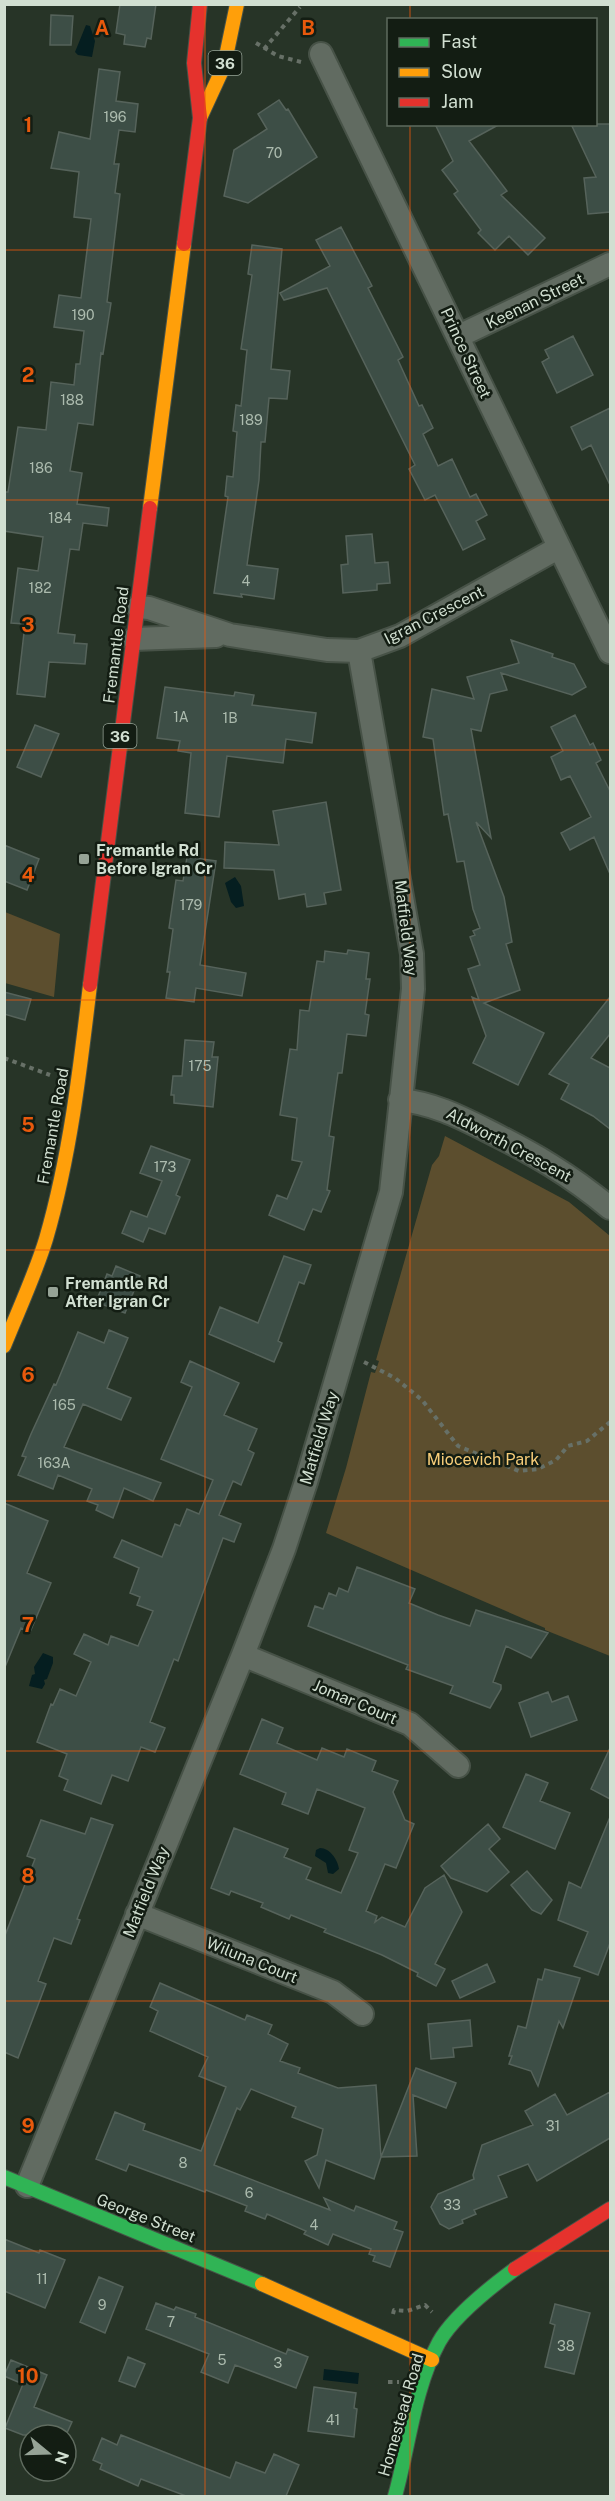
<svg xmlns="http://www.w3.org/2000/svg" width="615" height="2501" font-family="'Public Sans',sans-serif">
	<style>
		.green { fill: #5c4e2e }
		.water { fill: #051e20 }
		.building { fill: #3d4e46; stroke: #56635b; stroke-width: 1.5 }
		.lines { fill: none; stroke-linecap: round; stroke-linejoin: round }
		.street-casing { stroke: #475247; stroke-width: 26 }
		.fast-casing { stroke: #475247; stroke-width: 16 }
		.slow-casing { stroke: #475247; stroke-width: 16 }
		.jam-casing { stroke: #475247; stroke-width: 16 }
		.path { stroke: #677067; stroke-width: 4; stroke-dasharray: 4.5 4.5; stroke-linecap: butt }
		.street { stroke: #616b61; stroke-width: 22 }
		.fast { stroke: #30b455; stroke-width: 14 }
		.slow { stroke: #ff9f0a; stroke-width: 14 }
		.jam { stroke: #e5322d; stroke-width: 14 }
		.grid { fill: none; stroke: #e8590c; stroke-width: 1.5; stroke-opacity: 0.55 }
		.poi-dot { fill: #96a396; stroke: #131d13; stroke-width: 2 }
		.labels { text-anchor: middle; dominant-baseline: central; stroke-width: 5; stroke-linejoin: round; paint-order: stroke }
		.number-label { font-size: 14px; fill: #acbbae }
		.shield { fill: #131d13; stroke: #98a598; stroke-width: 1.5 }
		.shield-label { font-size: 15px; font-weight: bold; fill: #d1dfd1 }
		.street-label { font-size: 16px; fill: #d1dfd1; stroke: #131d13 }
		.poi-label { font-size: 16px; font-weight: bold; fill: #d1dfd1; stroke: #131d13; text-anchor: start }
		.park-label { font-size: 16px; fill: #f7cd79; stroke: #131d13 }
		.grid-label { font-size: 20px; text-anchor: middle; font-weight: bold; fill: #e8590c; stroke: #131d13; stroke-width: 5; stroke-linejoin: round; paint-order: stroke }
	</style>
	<rect width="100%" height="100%" fill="#273427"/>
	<path class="green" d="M5 912 60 934 54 997 5 983Z
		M445 1136 569 1202 610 1236V1656L545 1630V1628L326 1533 346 1468 371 1372 375 1373 379 1361 376 1360 432 1165 439 1156Z"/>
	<path class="water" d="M86 25 90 26 95 41 92 57 78 55 75 52Z
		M235 877 241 886 244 906 236 908 231 902 225 883Z
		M43 1653 53 1657V1663L47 1679 44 1680 45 1684 42 1689 29 1686 32 1675 35 1674 34 1667Z
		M320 1848C330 1848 338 1860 339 1869L333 1874 328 1873 326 1863 315 1856 316 1850Z
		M324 2369 359 2373 358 2384 323 2380Z"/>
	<path class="building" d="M120 4H156L151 39 147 38 145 47 124 44 125 35 116 33Z
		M51 15 73 16 71 45H50Z
		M99 69 120 72 116 101 138 104 135 132 119 130 114 164H119L115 193 120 194 107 302 111 303 103 354 101 353 93 425 78 423 70 471 82 473 77 504 109 508 107 526 83 523 79 550 70 549 58 633 75 635 74 643 87 644 85 664 49 662 45 697 17 694 25 624 11 623 18 568 38 571 43 537 4 531V492H8L18 427 46 430 51 382 74 385 76 364H80L84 331 54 327 59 295 81 298 91 219 74 217 79 172 51 168 59 132 90 139Z
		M279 100 286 110 288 109 317 157 248 203 224 196 234 150 267 129 258 114Z
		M435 124H500L469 141 507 191 501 195 545 238 528 255 509 236 495 250 478 233 481 230 454 194 458 191 442 170 453 161Z
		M571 124H610V212L588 214 584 178 596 177Z
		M341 227 372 286 368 288 403 357 398 360 419 406 422 405 433 428 423 434 438 466 452 459 470 497 476 494 487 515 476 521 485 539 463 550 435 495 425 500 409 469 415 465 327 288 284 300 280 293 330 266 316 240Z
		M252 245 282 249 271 369 290 371 287 399 269 398 265 442H261L259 480 247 565 278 569 274 599 241 594 242 597 214 593 228 497 225 496 227 476 233 477 237 432 233 431 236 405 241 406 247 350 241 349 252 275 248 274Z
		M573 336 593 375 557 393 542 362 549 358 545 350Z
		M610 408V485L591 445 582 450 571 427Z
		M372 534 375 563 388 562 390 583 377 584V590L343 593 341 565 348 564 346 536Z
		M511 640 553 654 552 657 574 664 586 687 572 695 501 673 507 690 490 694 481 731 471 729 491 838 476 822 504 897 512 942 506 944 520 990 484 1003 544 1033 518 1085 473 1063 486 1036 472 997 479 1000 468 969 480 965 470 937 475 935 473 931 480 928 473 909 464 861 457 862 448 814 444 815 433 739 423 737 432 689 474 699 467 677 519 663Z
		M165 687 234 696 235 692 254 695 252 705 316 713 312 743 286 739 283 763 227 756 219 817 185 813 191 753 178 751 180 741 157 738Z
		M575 715 590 745 593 743 601 760 596 763 610 791V874L594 837 570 850 561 833 591 817 570 776 561 780 551 757 563 751 551 727Z
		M35 725 59 734 41 777 17 767Z
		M326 802 341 890 324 893 326 904 307 907 305 894 279 899 274 870 224 868 225 842 279 845 273 811Z
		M4 845 39 859 27 890 4 881Z
		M187 857 216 861 200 965 246 973 242 996 196 988 194 1002 166 998 170 972H167L173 929 169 928 176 880 183 881Z
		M348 950 369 953 366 979H370L365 1014 369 1015 366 1036 347 1034 342 1073H338L329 1136 334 1137 327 1190 330 1191 321 1212 313 1209 304 1230 269 1215 277 1195 287 1199 302 1162 292 1160 297 1118 280 1115 290 1049 297 1050 300 1010 309 1011 317 961 324 962 325 951 347 954Z
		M4 992 31 999 25 1020 4 1014Z
		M610 997V1034L591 1058 610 1068V1129L593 1116 561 1099 569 1084 549 1074Z
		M185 1040 214 1042 212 1057H218L213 1107 174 1103V1095H171L173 1076H182Z
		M151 1146 190 1160 176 1195 180 1197 165 1234 149 1228 143 1242 122 1233 131 1211 147 1217 162 1181 140 1173Z
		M284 1256 311 1265 304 1284 299 1282 278 1341 282 1343 274 1362 209 1334 220 1307 258 1323Z
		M116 1266 140 1276 125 1313 96 1302 107 1274 112 1276Z
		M109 1330 128 1338 107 1388 131 1398 121 1420 83 1404 64 1447 161 1483 153 1501 124 1488 113 1518 96 1510 98 1505 87 1501 92 1489 58 1475 53 1489 18 1475 26 1457 22 1456 31 1434 54 1384 56 1385 78 1332 104 1343Z
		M190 1361 239 1383 224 1415 257 1429 248 1450 254 1453 241 1485 233 1481 219 1515 241 1524 234 1542 223 1538 178 1661 174 1659 150 1722 165 1728 155 1752 141 1747 128 1781 112 1775 101 1804 64 1790 68 1780 59 1776 67 1754 37 1742 51 1704 53 1705 60 1689 76 1696 91 1662 74 1654 84 1634 108 1645 111 1636 138 1646 153 1611 137 1605 140 1597 130 1593 139 1568 114 1557 122 1540 162 1557 175 1524 180 1526 187 1509 199 1514 213 1480 161 1459 192 1387 181 1382Z
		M4 1503 48 1521 27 1573 51 1583 30 1632 21 1628 5 1667Z
		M357 1567 415 1589 409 1603 438 1615 470 1626 476 1610 548 1633 531 1658 506 1646 493 1682 501 1685V1689L490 1708 450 1693 453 1686 406 1669 408 1665 308 1626 315 1606 323 1609 329 1593 336 1596 339 1588 348 1592Z
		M548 1692 552 1702 568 1696 577 1720 531 1737 519 1703Z
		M262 1719 283 1728 277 1743 317 1760 322 1748 344 1757 347 1749 376 1761 372 1771 398 1781 393 1792 405 1820 414 1824 396 1868 385 1864 366 1911 377 1916 375 1922 382 1917 405 1927 425 1888 444 1875 462 1912 435 1964 445 1969 436 1986 417 1976 418 1973 382 1955 324 1932 326 1929 291 1915 289 1919 261 1907 263 1903 231 1891 229 1895 211 1888 234 1828 288 1849 284 1857 311 1868 306 1879 341 1893 358 1853 349 1850 365 1808 317 1789 308 1814 282 1804 286 1793 240 1774Z
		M610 1748V1799L591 1789Z
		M526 1774 548 1783 540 1801 570 1813 555 1849 503 1827Z
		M610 1817V1943L598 1975 574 1966 588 1932 558 1920 569 1882 581 1888Z
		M91 1818 113 1825 77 1919 80 1920 71 1944 54 1938 38 1981 46 1984 18 2058 4 2052V1938L35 1859 27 1856 41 1820 85 1834Z
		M488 1824 500 1839 489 1849 509 1872 487 1892 451 1878 441 1866Z
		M527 1871 552 1900 541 1914 532 1910 511 1885Z
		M487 1964 495 1982 460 1998 452 1981Z
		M545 1969 580 1978 563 2028 559 2021 538 2086 531 2071 509 2064 512 2056H509L518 2026 526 2028 538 1979 542 1980Z
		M160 1983 245 2020 247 2015 272 2025 268 2034 288 2044 280 2061 300 2068 298 2073 338 2088 376 2085 381 2157 416 2068 456 2083 446 2108 413 2095 417 2156 381 2157 374 2179 326 2160 319 2188 305 2161 317 2155 323 2129 292 2117 296 2107 251 2089 240 2110 237 2108 214 2165 330 2210 324 2198 354 2211 356 2206 397 2222 394 2229 403 2232 390 2267 373 2261 375 2256 369 2254 371 2249 333 2234 328 2245 304 2234 306 2231 267 2214 265 2219 245 2211 247 2206 206 2190 205 2192 129 2164 126 2171 96 2159 115 2112 145 2124 143 2130 201 2151 226 2087 199 2076 208 2057 150 2031 158 2011 150 2007Z
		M470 2020 472 2046 453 2048 454 2057 431 2059 428 2024Z
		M610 2092V2138L537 2181 528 2164 498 2176 507 2197 474 2210 476 2214 462 2220 463 2223 449 2229 440 2224 431 2207 438 2194 474 2179 473 2175 482 2145 533 2125 525 2111 555 2094 567 2115Z
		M4 2239 39 2253 40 2250 65 2260 45 2308 4 2291Z
		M99 2277 123 2287 105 2333 80 2322Z
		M156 2303 174 2310 176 2307 196 2314 195 2317 286 2354 288 2349 308 2357 296 2388 235 2365 228 2383 201 2372 209 2354 146 2329Z
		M555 2304 590 2313 574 2374 545 2367 555 2325 550 2323Z
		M128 2357 145 2364 135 2387 119 2381Z
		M11 2360 47 2375 34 2407 72 2422 66 2435H23L5 2428 23 2384 4 2376Z
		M314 2387 356 2393 354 2408 357 2409 354 2437 308 2431Z
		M121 2435 230 2478 236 2462 265 2473 274 2454 299 2465 286 2496H186L141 2479 138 2486 100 2469 102 2464 93 2460 102 2438 117 2445Z"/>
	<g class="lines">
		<defs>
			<path id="street" d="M321 54 610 652
				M459 336 610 264
				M138 607 149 608 230 635 327 650 359 651 400 636 558 548
				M134 639 216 636
				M400 1100C432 1103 458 1116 486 1130 534 1154 569 1174 610 1208
				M243 1655 410 1724 458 1766
				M137 1914 333 1992 362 2014
				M27 2186 243 1655 284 1549 306 1482 391 1192 413 989 412 954 359 651"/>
			<path id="fast" d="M4 2177 262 2284
				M395 2496C409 2446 414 2388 439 2342 453 2317 492 2286 515 2269"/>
			<path id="slow" d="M200 118 224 66 237 4
				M150 508 184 244
				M4 1346C18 1311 35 1275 46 1239 70 1156 80 1070 90 985
				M262 2284 432 2360"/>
			<path id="jam" d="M184 244 200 118 194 63 200 4
				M90 985 150 508
				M515 2269 610 2209"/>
		</defs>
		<use href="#street" class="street-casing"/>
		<use href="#fast" class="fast-casing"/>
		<use href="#slow" class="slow-casing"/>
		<use href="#jam" class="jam-casing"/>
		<path class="path" d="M256 43 278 56 301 62
			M264 49 300 7
			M4 1058 50 1075
			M364 1362 395 1378 422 1400 458 1446 519 1471 538 1469 556 1460 568 1446 587 1441 610 1422
			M393 2314 394 2310 407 2311 425 2305 432 2312
			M388 2382H399"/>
		<use href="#street" class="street"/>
		<use href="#fast" class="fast"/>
		<use href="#slow" class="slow"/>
		<use href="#jam" class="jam"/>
	</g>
	<path class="grid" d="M205 4V2496M410 4V20M410 124V2496M4 250H610M4 500H610M4 750H610M4 1000H610M4 1250H610M4 1501H610M4 1751H610M4 2001H610M4 2251H610"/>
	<g class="poi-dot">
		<rect x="78" y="853" width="12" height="12" rx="3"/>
		<rect x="47" y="1286" width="12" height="12" rx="3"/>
	</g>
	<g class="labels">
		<g class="number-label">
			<text x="115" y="117">196</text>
			<text x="274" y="153">70</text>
			<text x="83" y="315">190</text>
			<text x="72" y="400">188</text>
			<text x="251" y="420">189</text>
			<text x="41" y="468">186</text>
			<text x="60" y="518">184</text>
			<text x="246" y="581">4</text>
			<text x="40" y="588">182</text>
			<text x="181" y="717">1A</text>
			<text x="230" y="718">1B</text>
			<text x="191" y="905">179</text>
			<text x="200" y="1066">175</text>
			<text x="165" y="1167">173</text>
			<text x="64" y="1405">165</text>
			<text x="54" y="1463">163A</text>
			<text x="553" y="2126">31</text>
			<text x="183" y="2163">8</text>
			<text x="249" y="2193">6</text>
			<text x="452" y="2205">33</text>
			<text x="314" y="2225">4</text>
			<text x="42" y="2279">11</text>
			<text x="102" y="2305">9</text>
			<text x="171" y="2322">7</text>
			<text x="566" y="2346">38</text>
			<text x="222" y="2360">5</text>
			<text x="278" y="2363">3</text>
			<text x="333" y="2420">41</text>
		</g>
		<g class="shield">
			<rect x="208.5" y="51" width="33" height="24" rx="4.5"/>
			<rect x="103.5" y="724" width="33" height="24" rx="4.5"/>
		</g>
		<g class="shield-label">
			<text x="225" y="63">36</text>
			<text x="120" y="736">36</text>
		</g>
		<g class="street-label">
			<text transform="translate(535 301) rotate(-26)">Keenan Street</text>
			<text transform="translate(466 353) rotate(65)">Prince Street</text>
			<text transform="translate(434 615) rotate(-27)">Igran Crescent</text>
			<text transform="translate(116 645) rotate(-83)">Fremantle Road</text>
			<text transform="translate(406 928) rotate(83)">Matfield Way</text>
			<text transform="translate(53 1126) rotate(-80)">Fremantle Road</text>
			<text transform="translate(509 1145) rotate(28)">Aldworth Crescent</text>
			<text transform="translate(319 1438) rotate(-73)">Matfield Way</text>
			<text transform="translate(355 1702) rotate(23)">Jomar Court</text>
			<text transform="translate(146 1892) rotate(-68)">Matfield Way</text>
			<text transform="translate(252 1960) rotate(22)">Wiluna Court</text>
			<text transform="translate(146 2218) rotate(22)">George Street</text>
			<text transform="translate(401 2415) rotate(-74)">Homestead Road</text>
		</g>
		<g class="poi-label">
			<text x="96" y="850">Fremantle Rd<tspan x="96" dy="18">Before Igran Cr</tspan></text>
			<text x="65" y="1283">Fremantle Rd<tspan x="65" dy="18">After Igran Cr</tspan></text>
		</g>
		<g class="park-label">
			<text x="483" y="1459">Miocevich Park</text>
		</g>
	</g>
	<g class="grid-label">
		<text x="102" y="35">A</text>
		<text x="308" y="35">B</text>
		<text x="28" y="132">1</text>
		<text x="28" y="382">2</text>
		<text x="28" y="632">3</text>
		<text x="28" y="882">4</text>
		<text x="28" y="1132">5</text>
		<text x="28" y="1382">6</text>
		<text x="28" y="1632">7</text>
		<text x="28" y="1883">8</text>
		<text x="28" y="2133">9</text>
		<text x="28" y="2383">10</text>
	</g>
	<rect width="615" height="2501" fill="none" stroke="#d1dfd1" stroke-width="12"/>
	<rect x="387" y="18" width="210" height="108" fill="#131d13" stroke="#5f6b5f" stroke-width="1.5"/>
	<rect x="399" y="38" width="30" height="9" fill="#30b455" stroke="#5f6b5f" stroke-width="1.5"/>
	<text x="441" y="48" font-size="18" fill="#d1dfd1">Fast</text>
	<rect x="399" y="68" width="30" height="9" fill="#ff9f0a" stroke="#5f6b5f" stroke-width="1.5"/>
	<text x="441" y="78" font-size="18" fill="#d1dfd1">Slow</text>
	<rect x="399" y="98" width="30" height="9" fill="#e5322d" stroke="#5f6b5f" stroke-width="1.5"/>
	<text x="441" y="108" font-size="18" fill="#d1dfd1">Jam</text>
	<g transform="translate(48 2453) rotate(109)"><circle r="28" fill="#131d13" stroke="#5f6b5f" stroke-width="1.5"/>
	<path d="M0-4.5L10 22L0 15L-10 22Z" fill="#96a396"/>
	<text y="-9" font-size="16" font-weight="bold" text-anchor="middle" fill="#d1dfd1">N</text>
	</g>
</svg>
